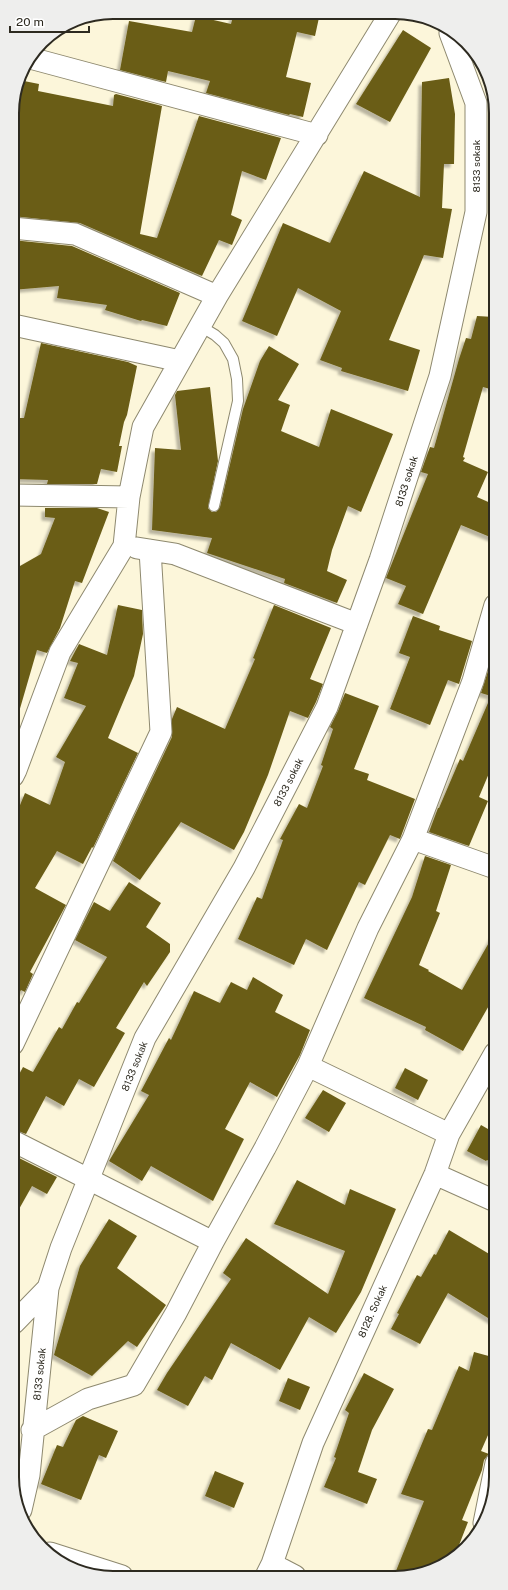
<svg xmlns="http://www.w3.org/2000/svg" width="508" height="1590" font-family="'Public Sans',sans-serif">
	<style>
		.building { fill: #6a5d17; filter: url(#shadow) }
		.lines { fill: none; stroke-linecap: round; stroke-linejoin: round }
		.lane-casing { stroke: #8e896f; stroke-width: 12 }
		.street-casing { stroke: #8e896f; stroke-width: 23 }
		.lane { stroke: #fff; stroke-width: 10 }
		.street { stroke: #fff; stroke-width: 21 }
		.labels { text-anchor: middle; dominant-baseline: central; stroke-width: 4; stroke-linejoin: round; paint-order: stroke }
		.street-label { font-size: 10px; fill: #2d2a20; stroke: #fff }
		.rim { fill: none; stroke: #2d2a20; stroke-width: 2 }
	</style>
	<defs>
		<filter id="shadow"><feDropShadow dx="-3.5" dy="3.5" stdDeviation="1" flood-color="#0004"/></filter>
	</defs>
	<rect width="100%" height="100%" fill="#fcf6da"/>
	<path class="building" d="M234 13H320L315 36 297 32 286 77 311 83 303 117 290 114 289 115 206 93 210 81 168 71 166 82 120 70 129 21 192 32 196 16 231 24Z
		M403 30 431 48 390 122 356 104Z
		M449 78 455 114 454 164H444L442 208 452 209 443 258 424 255 389 340 420 350 408 391 341 371 342 368 320 360 341 311 298 288 277 336 242 321 283 223 330 243 364 171 420 197 422 82Z
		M19 80 39 84 38 91 113 106 114 95 116 94 162 106 140 234 157 238 199 116 281 138 266 180 242 171 231 215 242 220 232 245 219 240 202 276 80 223 12 216V106Z
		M12 240 72 246 180 293 167 326 142 320 141 321 105 310 107 305 57 298 59 286 12 290Z
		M477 316 494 317V370L490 389 483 387 463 457 465 458 463 461 488 472 477 497 495 505V539L461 525 423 614 398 604 406 586 386 578 428 474 421 472 430 447 434 448 459 359 466 338 471 339Z
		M41 343 128 362 137 366 127 415 124 422 119 446H122L117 472 101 469 97 484H47L48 480 13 479V418H24Z
		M269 346 299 364 278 400 290 405 281 431 319 447 331 409 393 434 361 512 348 506 332 550 327 571 347 580 337 603 284 583 285 579 207 553 212 538 152 530 155 448 181 450 175 395 177 391 210 387 218 461 208 508 212 512H216L220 507 243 409 260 361Z
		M45 508H97L109 512 82 583 75 581 60 628 47 653 37 650 19 712H13V570L41 554 55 518 45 517Z
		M118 605 142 610 143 634 134 676 108 738 138 753 93 848 92 847 83 864 57 851 35 888 66 905 30 972 33 974 25 992 21 990 13 1004V822L25 793 50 805 65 762 56 757 86 706 64 698 78 663 70 661 79 644 107 655Z
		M274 605 331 628 310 679 323 684 316 702 308 718 290 711 268 775 244 832 234 850 181 822 140 880 113 861 172 737V719L177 707 225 729 255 659 253 658Z
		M413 616 440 626 439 630 472 641 459 684 448 680 430 725 390 709 410 657 399 653Z
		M495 649V759L479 797 488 801 469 846 429 832 438 808H439L460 759 463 761 491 696 481 693Z
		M345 693 379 706 354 769 369 774 367 780 415 799 400 839 390 835 365 885 359 882 327 950 306 939 294 965 238 939 257 897 262 899 283 840 280 839 299 804 307 808 323 766 321 765 333 729 330 727 338 711Z
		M425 856 451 865 436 911 440 913 419 965 429 970 428 971 462 990 495 932V995L463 1051 425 1030 426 1027 364 998 412 897Z
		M129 882 161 903 146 927 170 944V952L147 986 144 982 116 1028 125 1033 94 1087 79 1079 64 1106 46 1096 26 1134 13 1129V1086L23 1067 33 1072 59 1027 62 1029 77 1002 79 1003 107 957 75 940 94 902 110 911Z
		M253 977 283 995 275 1012 310 1030 300 1055 277 1097 250 1082 225 1129 244 1139 213 1201 151 1166 142 1181 109 1161 149 1095 141 1091 169 1038 171 1040 194 991 220 1003 231 982 247 990Z
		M405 1068 428 1080 418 1100 395 1088Z
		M323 1090 346 1103 329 1132 305 1118Z
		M481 1125 495 1133V1164L487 1160 486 1161 467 1151Z
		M13 1155 57 1177 47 1194 32 1186 14 1218Z
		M297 1180 345 1205 350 1189 396 1209 361 1292 336 1333 309 1317 280 1370 231 1343 212 1380 205 1376 188 1406 157 1390 167 1373 231 1279 223 1273 246 1238 328 1294 345 1251 274 1224Z
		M109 1219 137 1236 117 1268 166 1305 137 1347 128 1341 92 1376 54 1355 80 1266Z
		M449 1230 496 1258V1323L448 1293 420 1344 391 1329 399 1314 397 1313 417 1275 421 1277 434 1254 436 1255Z
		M474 1352 496 1358V1390L489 1413 496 1416V1417L481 1451 489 1454 484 1460 482 1470 462 1520 468 1522 454 1558 446 1564 414 1576H394L424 1501 401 1494 428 1429 432 1430 459 1366 469 1371Z
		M364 1373 394 1389 372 1430 358 1472 377 1479 367 1504 324 1487 336 1458 334 1457 349 1413 345 1410Z
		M288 1378 310 1387 300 1410 279 1401Z
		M83 1416 118 1431 106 1458 99 1455 81 1500 41 1484 57 1445 63 1447 76 1420Z
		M215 1471 244 1483 234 1508 205 1496Z"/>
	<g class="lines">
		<defs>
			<path id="lane" d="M200 326 215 335 224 343 233 359 237 379 238 401 214 506"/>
			<path id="street" d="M30 58 317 135
				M12 228 75 234 217 296
				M13 328 18 326 180 361
				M13 495 129 497
				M137 548 175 554 357 624
				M13 776 16 770 60 652 124 546 129 497 143 427 217 296 390 14
				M413 839 495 868
				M13 1044 161 732 150 550
				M308 1066 449 1134
				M13 1141 213 1242
				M435 1174 495 1201
				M14 1323 48 1288
				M32 1430 88 1399 134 1385 176 1313 213 1242 265 1148 308 1066 368 928 413 839 473 681 495 605
				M21 1510 29 1475 48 1288 61 1248 145 1038 244 868 327 707 380 560 440 376 476 212V103L450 33
				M484 1523 496 1463
				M50 1553 122 1576
				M272 1564 295 1576
				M266 1576 272 1564 313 1443 435 1174 449 1134 495 1053"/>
		</defs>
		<use href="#lane" class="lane-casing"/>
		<use href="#street" class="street-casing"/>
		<use href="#lane" class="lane"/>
		<use href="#street" class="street"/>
	</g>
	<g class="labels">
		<g class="street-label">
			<text transform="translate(476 166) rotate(-90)">8133 sokak</text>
			<text transform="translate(406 481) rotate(-72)">8133 sokak</text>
			<text transform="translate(288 782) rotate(-63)">8133 sokak</text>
			<text transform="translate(134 1066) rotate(-68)">8133 sokak</text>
			<text transform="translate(372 1311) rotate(-66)">8128. Sokak</text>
			<text transform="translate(39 1374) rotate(-84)">8133 sokak</text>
		</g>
	</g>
	<path d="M0 0H508V1590H0ZM113 19H395A94 94 0 0 1 489 113V1477A94 94 0 0 1 395 1571H113A94 94 0 0 1 19 1477V113A94 94 0 0 1 113 19Z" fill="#eeeeed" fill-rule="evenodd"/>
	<path class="rim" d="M113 19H395A94 94 0 0 1 489 113V1477A94 94 0 0 1 395 1571H113A94 94 0 0 1 19 1477V113A94 94 0 0 1 113 19Z"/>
	<path d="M10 26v6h79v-6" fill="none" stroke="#2d2a20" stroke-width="2"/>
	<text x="16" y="26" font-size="12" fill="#2d2a20" stroke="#ffffff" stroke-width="3" paint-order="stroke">20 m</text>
</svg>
